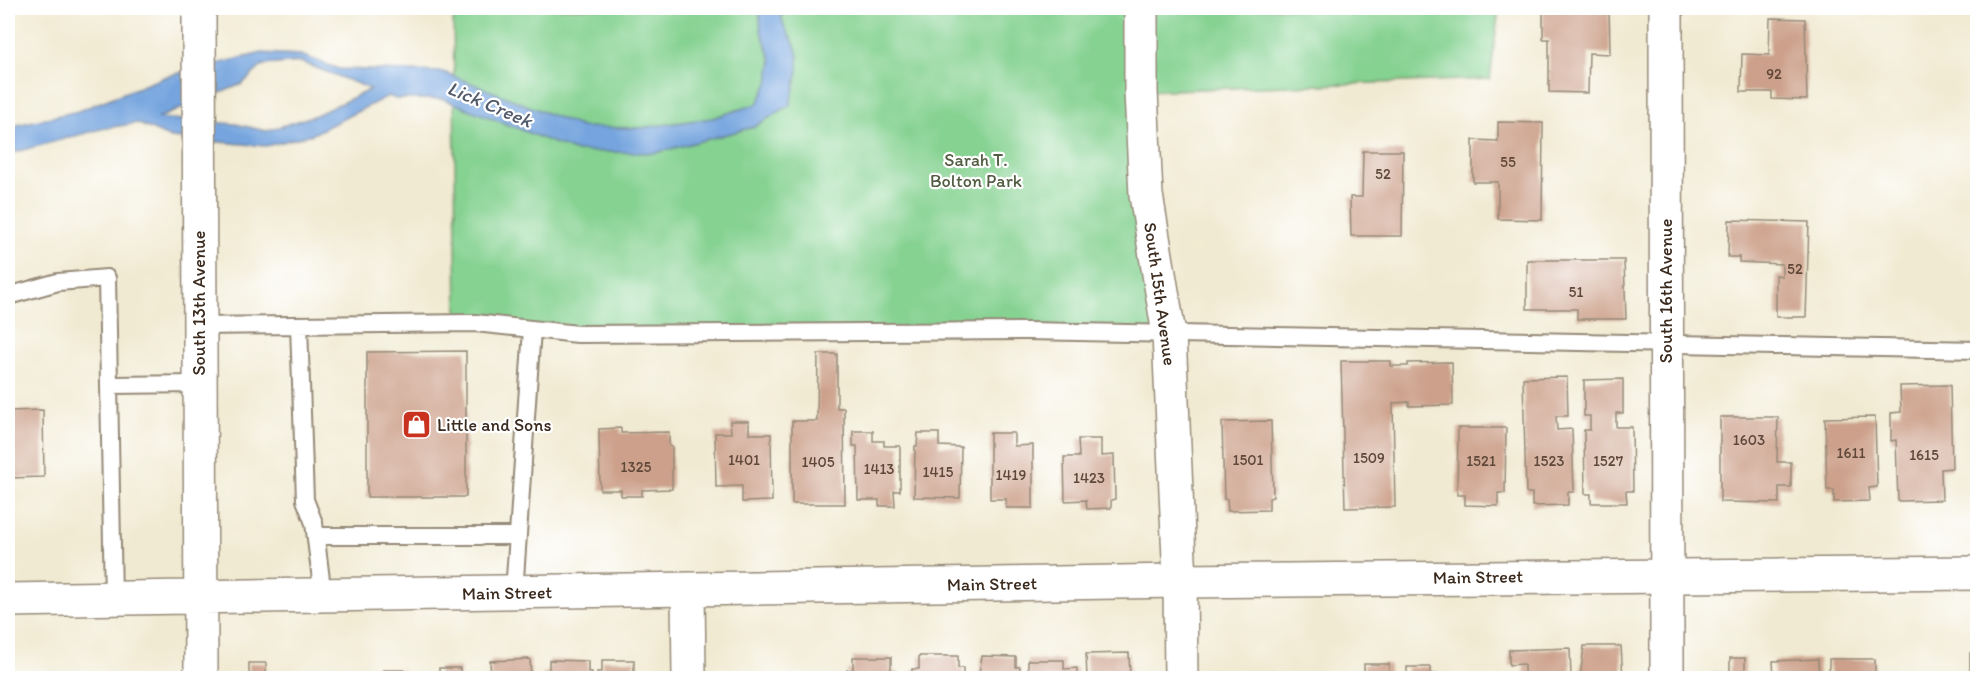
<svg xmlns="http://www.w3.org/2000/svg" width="1985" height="686" font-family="Itim,sans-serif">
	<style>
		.green { fill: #85d291; stroke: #607e58; stroke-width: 1.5 }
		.water { fill: #74a4de; stroke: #58677e; stroke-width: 1.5; fill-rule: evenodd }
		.building { fill: #cca08a }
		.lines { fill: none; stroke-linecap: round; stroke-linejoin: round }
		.service-casing { stroke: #968a78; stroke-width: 20 }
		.minor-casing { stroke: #968a78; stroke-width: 36 }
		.tertiary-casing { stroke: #968a78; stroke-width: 36 }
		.service { stroke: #fff; stroke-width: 16 }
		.minor { stroke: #fff; stroke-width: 33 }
		.tertiary { stroke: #fff; stroke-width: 33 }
		.labels { text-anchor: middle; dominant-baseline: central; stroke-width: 4.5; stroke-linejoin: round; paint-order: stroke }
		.number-label { font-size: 15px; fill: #5f4839 }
		.park-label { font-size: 18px; fill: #515c40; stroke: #fff }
		.street-label { font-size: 18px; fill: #3b2a1e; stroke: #fff }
		.poi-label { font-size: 18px; fill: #3b2a1e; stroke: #fff; text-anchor: start }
		.water-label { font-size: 20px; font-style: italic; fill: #525b6b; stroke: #fff }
	</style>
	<rect width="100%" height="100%" fill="#fff"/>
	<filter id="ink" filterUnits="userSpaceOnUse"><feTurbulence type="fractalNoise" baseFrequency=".0167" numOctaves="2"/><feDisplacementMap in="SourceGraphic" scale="12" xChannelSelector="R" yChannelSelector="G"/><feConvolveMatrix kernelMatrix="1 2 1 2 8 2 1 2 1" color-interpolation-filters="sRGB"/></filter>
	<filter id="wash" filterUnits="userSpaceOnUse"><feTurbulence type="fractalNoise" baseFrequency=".008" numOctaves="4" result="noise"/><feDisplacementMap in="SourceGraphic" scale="24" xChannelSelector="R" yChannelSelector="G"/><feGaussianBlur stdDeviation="1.35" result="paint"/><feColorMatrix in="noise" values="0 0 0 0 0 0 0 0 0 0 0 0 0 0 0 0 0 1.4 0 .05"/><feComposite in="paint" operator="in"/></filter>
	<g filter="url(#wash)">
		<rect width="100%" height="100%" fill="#f1ead2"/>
		<path class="green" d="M453 8H1499L1490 79 1141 91 1169 334H578L457 323Z"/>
		<path class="water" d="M759 8H781C781 32 793 34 797 52 801 68 794 89 790 105L754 127 655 153 574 151 443 99H396L388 96 313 134 266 146 171 138 137 123 101 129 8 154V127L78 111 167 76 262 53 301 55 339 69 443 72 582 127 640 128 712 118 757 104 768 83 772 61 761 31ZM301 62 371 89 316 115 266 131 236 124 158 118 242 84 263 65Z"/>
		<g id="blocks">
			<path class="building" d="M1543 8H1609L1610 54 1589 53 1588 93 1549 92V39H1543Z
				M1770 18 1805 19 1807 100 1772 99V92H1741L1742 54 1769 55Z
				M1498 122 1543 123 1542 220 1498 219V182H1473V140L1498 141Z
				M1363 151H1403L1402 236H1351L1350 197H1362Z
				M1729 220 1809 222 1806 317H1776V275L1782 276V264L1739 262V257H1728Z
				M1527 260H1624L1626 319H1577V309H1527Z
				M466 351V497H367V352Z
				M818 354H837V408H844L845 504H792V421H817Z
				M1341 361H1391V366H1408V363L1452 362 1453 405 1409 406V402L1393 403 1395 507 1345 508Z
				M1567 377 1568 416H1556L1557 430 1572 429 1574 492H1568V505L1532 506V493H1526L1523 378Z
				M1623 379V413H1616V427H1632L1633 491H1626L1627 503H1591V494H1585L1584 430H1590V416H1584V380Z
				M1950 385 1952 468 1941 469 1942 500 1898 501 1896 440 1891 441V413L1901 412 1900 386Z
				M43 410 44 477 8 478V411Z
				M1720 417H1778L1777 462H1791V487H1779V503L1720 502Z
				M1875 417 1877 487 1869 488 1870 501 1834 502V490H1827L1825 418Z
				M730 421H749V434H771L772 501 742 502V486L716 487 715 433H731Z
				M1271 421 1273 497 1269 498V510L1228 511 1227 499H1224L1222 422Z
				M621 428V433L669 432V446H672V489L642 490V496H621V490H600L599 429Z
				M1458 428H1506L1505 493H1498V506L1465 505V495H1457Z
				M853 431H873V441H884V446H900V491H894L895 506H879V500H858L857 446H853Z
				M918 433H939V446L961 447 960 498 914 497 915 446H917Z
				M990 433H1014V446L1033 445V508H1006V499H990Z
				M1078 439H1101V456L1114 455 1115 499 1111 500V508L1087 509 1086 500 1065 501 1064 457H1079Z
				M1584 646H1621L1623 678H1580Z
				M1570 648 1571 678H1524V664L1509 665V650Z
				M1129 653 1130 678H1087L1086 654Z
				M1970 653H1978V678H1970Z
				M919 656H958V668H963V678H912V669H919Z
				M982 656 1016 657V667H1020V678H978Z
				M853 657H891V671H896V678H847V670H853Z
				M1730 658H1745V674H1760V678H1715V672H1730Z
				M530 659 531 678H491L490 661Z
				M1818 659 1819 678H1774L1773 661Z
				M1829 659H1875V678H1829Z
				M549 660 588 661V672H592V678H543V673L549 672Z
				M602 660H634V673H639V678H597V672H602Z
				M1028 660H1064V669L1077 668V678H1028Z
				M249 663H266V678H249Z
				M1364 664H1389V678H1343V676H1364Z
				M1407 667H1430V674H1447V678H1407Z
				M439 668H460V678H423V675H439Z
				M383 670H404V678H383Z
				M1228 673H1273V678H1228Z"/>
		</g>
	</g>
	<g filter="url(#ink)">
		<use href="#blocks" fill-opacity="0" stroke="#968a78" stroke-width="1.5"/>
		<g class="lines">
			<defs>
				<path id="service" d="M8 296 58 282 107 278 113 598
					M299 325 305 500 314 523 323 596
					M199 326 475 323 578 334 1027 331 1978 350
					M111 385 199 384
					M316 536H518
					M514 593 532 329"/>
				<path id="minor" d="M1141 8V91L1146 195 1169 334 1180 581 1181 678
					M1666 8 1667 678
					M688 590 689 678"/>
				<path id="tertiary" d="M199 8 201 678
					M8 600 1180 581 1978 573"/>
			</defs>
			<use href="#service" class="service-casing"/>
			<use href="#minor" class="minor-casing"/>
			<use href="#tertiary" class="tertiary-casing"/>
			<use href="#service" class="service"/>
			<use href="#minor" class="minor"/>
			<use href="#tertiary" class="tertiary"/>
		</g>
	</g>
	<defs>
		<symbol id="shop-square" viewBox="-11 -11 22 22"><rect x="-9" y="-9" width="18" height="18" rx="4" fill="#c8321e" stroke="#fff"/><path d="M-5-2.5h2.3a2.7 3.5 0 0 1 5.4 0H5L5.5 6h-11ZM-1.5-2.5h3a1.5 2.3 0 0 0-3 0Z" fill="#fff"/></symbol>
	</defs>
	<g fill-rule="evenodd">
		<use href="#shop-square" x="400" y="408" width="33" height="33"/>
	</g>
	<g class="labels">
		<g class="number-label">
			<text x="1774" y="74">92</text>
			<text x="1508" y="162">55</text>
			<text x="1383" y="174">52</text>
			<text x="1795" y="269">52</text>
			<text x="1576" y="292">51</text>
			<text x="1749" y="440">1603</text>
			<text x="1851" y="453">1611</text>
			<text x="1924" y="455">1615</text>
			<text x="1369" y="458">1509</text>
			<text x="744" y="460">1401</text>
			<text x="1248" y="460">1501</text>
			<text x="1481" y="461">1521</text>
			<text x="1549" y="461">1523</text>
			<text x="1608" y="461">1527</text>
			<text x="818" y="462">1405</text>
			<text x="636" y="467">1325</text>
			<text x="879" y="469">1413</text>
			<text x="938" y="472">1415</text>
			<text x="1011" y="475">1419</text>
			<text x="1089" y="478">1423</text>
		</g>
		<g class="park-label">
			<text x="976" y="160">Sarah T.<tspan x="976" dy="21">Bolton Park</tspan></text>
		</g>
		<g class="street-label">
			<text transform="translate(1666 291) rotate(-90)">South 16th Avenue</text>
			<text transform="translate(1160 294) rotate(82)">South 15th Avenue</text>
			<text transform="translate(199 303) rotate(-90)">South 13th Avenue</text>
			<text transform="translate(1478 577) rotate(-1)">Main Street</text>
			<text transform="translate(992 584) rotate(-1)">Main Street</text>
			<text transform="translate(507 593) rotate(-1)">Main Street</text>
		</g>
		<g class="poi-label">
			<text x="437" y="425">Little and Sons</text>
		</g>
		<g class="water-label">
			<text transform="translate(490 104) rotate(23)">Lick Creek</text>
		</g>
	</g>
	<rect width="1985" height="686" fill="none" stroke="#fff" stroke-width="30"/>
</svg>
